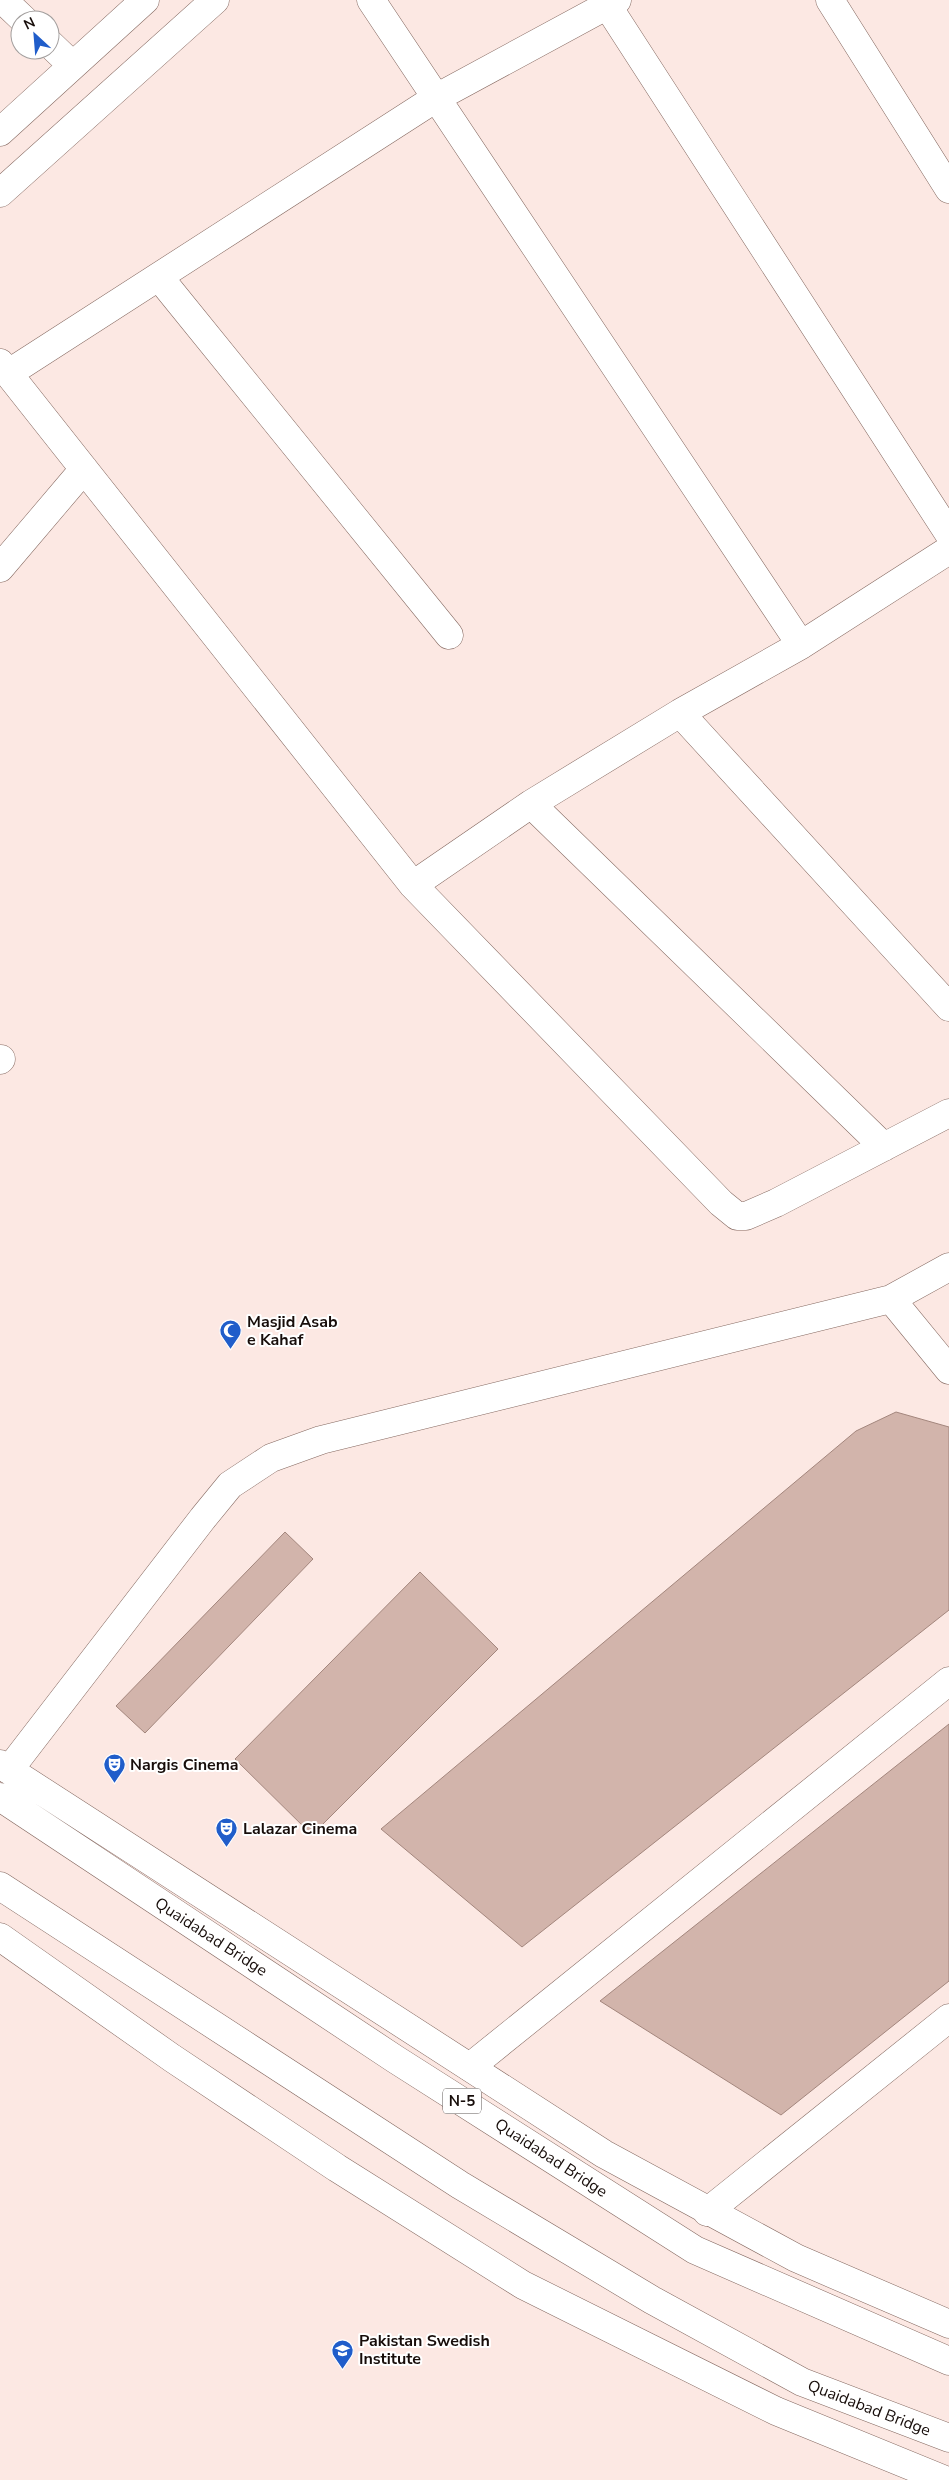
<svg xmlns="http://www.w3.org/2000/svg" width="949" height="2480" font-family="'Nunito Sans',sans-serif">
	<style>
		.building { fill: #d2b4ab; stroke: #a3867d }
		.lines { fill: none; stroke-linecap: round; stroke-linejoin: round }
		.minor-casing { stroke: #856961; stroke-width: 29 }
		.highway-casing { stroke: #856961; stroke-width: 29 }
		.minor { stroke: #fff; stroke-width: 28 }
		.highway { stroke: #fff; stroke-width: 28 }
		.labels { text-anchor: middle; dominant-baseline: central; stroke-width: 4; stroke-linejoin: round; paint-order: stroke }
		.shield { fill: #fff; stroke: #5d5654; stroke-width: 1 }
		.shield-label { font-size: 15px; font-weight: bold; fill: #170d0a }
		.poi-label { font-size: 16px; font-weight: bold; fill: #170d0a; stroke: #fff; text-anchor: start }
		.street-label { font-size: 16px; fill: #170d0a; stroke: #fff }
	</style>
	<rect width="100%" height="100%" fill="#fce8e3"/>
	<path class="building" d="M896 1412 949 1427V1610L522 1947 381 1829 856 1431Z
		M285 1532 313 1559 145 1733 116 1706Z
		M420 1572 498 1649 312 1835 235 1759Z
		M949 1724V1981L781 2115 600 2001Z"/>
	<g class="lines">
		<defs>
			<path id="minor" d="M3 0 24 20
				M371 0 801 645
				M830 0 949 189
				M607 5 949 534
				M50 44 72 65
				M0 132 145 0
				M0 193 215 0
				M159 277 449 635
				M0 363 413 885
				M9 373 436 98 617 0
				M949 550 801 645 680 713 531 804 413 885 721 1203 737 1216H746L776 1203 949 1113
				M0 568 84 469
				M680 713 949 1007
				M531 804 884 1147
				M0 1060 1 1059
				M891 1299 949 1370
				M9 1770 203 1518 230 1485 271 1458 321 1440 891 1299 949 1267
				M470 2067 949 1681
				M707 2212 949 2018"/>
			<path id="highway" d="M0 1764 604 2154 796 2258 949 2324
				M0 1797 395 2059 695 2250 949 2361
				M0 1886 460 2185 652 2300 802 2382 949 2438
				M0 1937 172 2058 337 2168 523 2285 776 2411 945 2480"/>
		</defs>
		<use href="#minor" class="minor-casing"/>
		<use href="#highway" class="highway-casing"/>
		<use href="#minor" class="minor"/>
		<use href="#highway" class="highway"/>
	</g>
	<defs>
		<symbol id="mosque-pin" viewBox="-11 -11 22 30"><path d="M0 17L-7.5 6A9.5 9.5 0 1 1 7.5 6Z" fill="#205dca" stroke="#fff"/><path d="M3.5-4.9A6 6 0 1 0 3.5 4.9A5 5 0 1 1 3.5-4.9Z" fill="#fff"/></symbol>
		<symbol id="theatre-pin" viewBox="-11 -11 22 30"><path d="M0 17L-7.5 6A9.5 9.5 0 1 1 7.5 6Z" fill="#205dca" stroke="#fff"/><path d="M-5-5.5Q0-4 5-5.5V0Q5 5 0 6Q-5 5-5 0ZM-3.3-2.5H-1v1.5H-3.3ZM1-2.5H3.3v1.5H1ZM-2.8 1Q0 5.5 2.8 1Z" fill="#fff"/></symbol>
		<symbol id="university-pin" viewBox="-11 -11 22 30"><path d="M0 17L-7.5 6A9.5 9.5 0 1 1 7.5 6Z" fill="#205dca" stroke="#fff"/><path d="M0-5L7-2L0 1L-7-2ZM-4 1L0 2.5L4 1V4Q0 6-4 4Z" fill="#fff"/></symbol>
	</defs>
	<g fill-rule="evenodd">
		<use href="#mosque-pin" x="218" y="1318" width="25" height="34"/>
		<use href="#theatre-pin" x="102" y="1752" width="25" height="34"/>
		<use href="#theatre-pin" x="214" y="1816" width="25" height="34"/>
		<use href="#university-pin" x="330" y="2338" width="25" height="34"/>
	</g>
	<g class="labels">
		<rect class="shield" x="443" y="2088.5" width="38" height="25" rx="4"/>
		<g class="shield-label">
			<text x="462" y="2101">N-5</text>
		</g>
		<g class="poi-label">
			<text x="247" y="1322">Masjid Asab<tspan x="247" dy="18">e Kahaf</tspan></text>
			<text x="130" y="1765">Nargis Cinema</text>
			<text x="243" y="1829">Lalazar Cinema</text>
			<text x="359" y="2341">Pakistan Swedish<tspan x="359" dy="18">Institute</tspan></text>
		</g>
		<g class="street-label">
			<text transform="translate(211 1937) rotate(33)">Quaidabad Bridge</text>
			<text transform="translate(551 2158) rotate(33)">Quaidabad Bridge</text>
			<text transform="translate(869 2408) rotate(21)">Quaidabad Bridge</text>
		</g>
	</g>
	<g transform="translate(35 35) rotate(334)"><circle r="24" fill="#ffffff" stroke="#a29e9d"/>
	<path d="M0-4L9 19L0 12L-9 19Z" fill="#205dca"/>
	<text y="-8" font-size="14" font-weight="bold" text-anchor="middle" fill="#170d0a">N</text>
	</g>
</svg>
